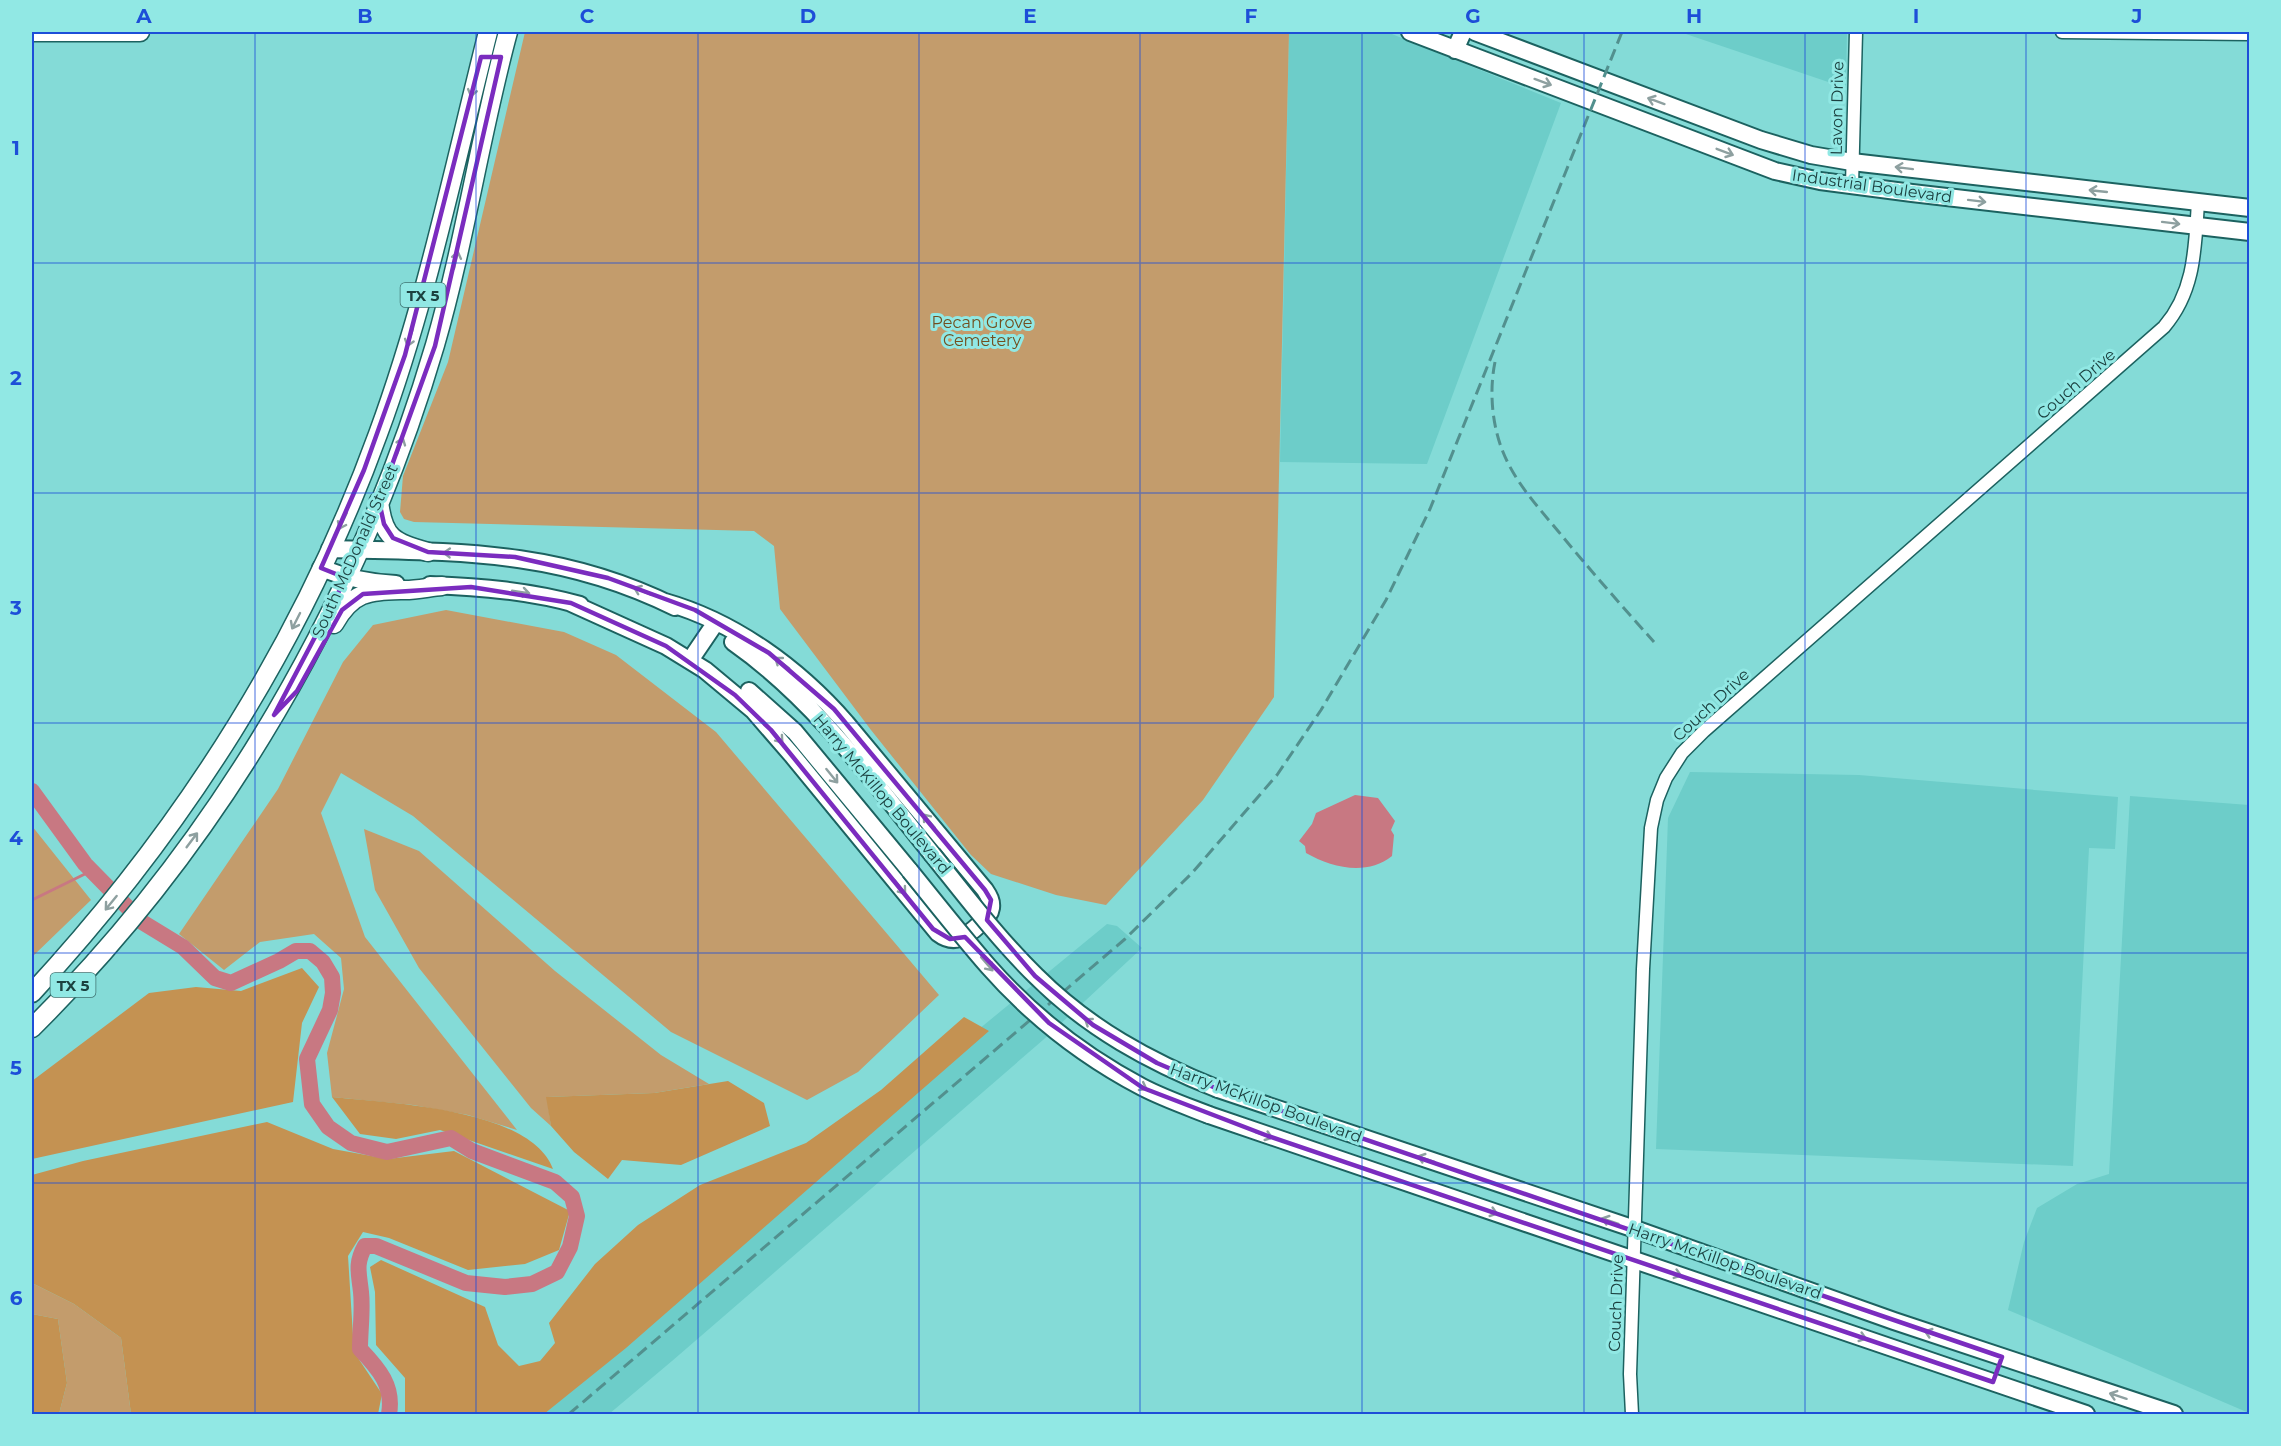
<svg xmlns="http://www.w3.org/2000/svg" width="2281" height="1446" font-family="Montserrat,sans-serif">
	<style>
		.built { fill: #6dcdc9 }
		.green { fill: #c39c6c }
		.forest { fill: #c49252 }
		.water { fill: #c87882 }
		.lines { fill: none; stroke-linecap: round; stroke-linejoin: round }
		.stream { stroke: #c87882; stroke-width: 3 }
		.river { stroke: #c87882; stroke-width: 16 }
		.minor-casing { stroke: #1c6260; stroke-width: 15 }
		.secondary-casing { stroke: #1c6260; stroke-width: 20 }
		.primary-casing { stroke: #1c6260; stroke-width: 21 }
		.minor { stroke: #fff; stroke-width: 12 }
		.secondary { stroke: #fff; stroke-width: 16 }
		.primary { stroke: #fff; stroke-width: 18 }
		.rail { stroke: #52908e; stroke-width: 3; stroke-dasharray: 12 6; stroke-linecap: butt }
		.secondary-bridge-casing { stroke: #1c6260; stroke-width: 20; stroke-linecap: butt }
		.secondary-bridge { stroke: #fff; stroke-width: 16 }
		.oneway { stroke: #8ea0a0 }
		.marked { fill: none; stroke: #7b2cbf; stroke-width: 4.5; stroke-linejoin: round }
		.grid { fill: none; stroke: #1d4ed8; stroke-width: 1.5; stroke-opacity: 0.55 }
		.labels { text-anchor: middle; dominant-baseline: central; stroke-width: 6; stroke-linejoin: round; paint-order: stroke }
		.shield { fill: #91e8e4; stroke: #3f7371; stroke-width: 1.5 }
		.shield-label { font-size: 15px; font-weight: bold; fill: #1c4140 }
		.street-label { font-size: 16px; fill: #1c4140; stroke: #91e8e4 }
		.park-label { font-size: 16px; fill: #724f1f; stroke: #91e8e4 }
		.neatline { fill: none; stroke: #1d4ed8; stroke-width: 2 }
		.grid-label { font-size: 20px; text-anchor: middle; font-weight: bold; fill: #1d4ed8 }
	</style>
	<rect width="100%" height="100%" fill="#84dbd7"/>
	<path class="built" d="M1289 32H1387L1561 103 1427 464 1280 462Z
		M1680 32H1847L1846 88Z
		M1690 772 1859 775 2118 797 2115 849 2089 848 2073 1166 1656 1149 1668 818Z
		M2130 796 2249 805V1413L2008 1310 2024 1242 2037 1208 2077 1184 2109 1174Z
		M1107 924 1117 926 1142 948 1043 1040 672 1361 609 1414H524L923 1075Z"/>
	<path class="green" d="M525 32H1289L1274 697 1203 800 1106 905 1056 895 991 874 971 855 871 730 780 609 774 546 754 531 414 522 404 519 400 512 403 476 448 362Z
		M446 610 564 632 616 655 716 732 939 995 858 1072 807 1100 671 1032 413 816 341 773 321 813 365 937 517 1130 468 1115 413 1105 332 1097 327 1053 344 989 341 958 314 934 260 942 224 970 179 934 278 789 343 662 373 625Z
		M32 826 91 900 32 957Z
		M364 829 419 851 555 971 661 1055 709 1084 654 1093 547 1097 551 1126 531 1108 419 968 375 890Z
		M32 1283 74 1304 121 1338 131 1414H59L67 1383 58 1319 32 1314Z"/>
	<path class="forest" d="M302 968 319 987 302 1023 293 1102 32 1159V1081L149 993 196 987 241 991Z
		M964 1017 989 1031 626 1348 544 1414H405V1378L376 1345 375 1292 370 1267 381 1260 485 1307 498 1345 519 1366 540 1361 555 1343 549 1323 595 1264 638 1225 700 1185 806 1143 881 1090Z
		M728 1081 764 1103 770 1126 681 1165 622 1160 608 1179 574 1152 551 1126 546 1097 654 1093Z
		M332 1097C388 1103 531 1108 553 1169L440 1130 396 1139 360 1134Z
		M267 1122 333 1149 388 1159 454 1151 570 1211 559 1250 525 1264 468 1270 389 1238 363 1232 348 1256 354 1352 382 1394 378 1414H131L121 1338 74 1304 32 1283V1175L83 1161Z
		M32 1314 58 1319 67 1383 59 1414H32Z"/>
	<path class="water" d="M1355 795 1378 798 1395 821 1391 830 1394 835 1392 856C1367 876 1332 868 1306 853L1305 846 1299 841 1312 824 1316 813Z"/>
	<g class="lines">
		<path class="stream" d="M32 900 91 871"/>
		<path class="river" d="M32 791 85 864 142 922 183 947 215 978 231 983 279 961 296 951H310L323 962 332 977 333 993 330 1010 307 1059 312 1104 328 1127 351 1143 387 1152 451 1138 472 1151 555 1182 572 1197 577 1216 570 1247 557 1272 532 1284 505 1287 466 1283 376 1246H365C355 1264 359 1273 361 1292 363 1310 360 1330 360 1349 379 1369 394 1386 389 1414"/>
		<defs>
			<path id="minor" d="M2062 32 2250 34
				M1852 185 1856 32
				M1632 1414 1630 1374 1643 969 1651 828 1657 800 1666 778 1682 753 1704 731 2164 327C2195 291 2195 248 2198 202"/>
			<path id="secondary" d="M1410 32 1775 171 1820 181 1912 193 2250 232
				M1475 32 1761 140 1811 155 1852 162 2250 208
				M1455 50 1463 32
				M330 549C457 552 558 549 675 607
				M321 568C346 578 369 583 396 584
				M430 585C482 587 530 591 580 605
				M571 603 666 646 705 670 753 710 792 755 938 933C955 946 967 936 980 924 985 919 990 915 991 908 992 901 989 896 985 890L846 723C798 668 735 622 665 602
				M733 642C813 698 871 778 932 854
				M695 653 712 628
				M749 691 795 732 910 871
				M1218 1089 1635 1229 1894 1321 2174 1414
				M1209 1115 2086 1414"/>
			<path id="primary" d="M32 32H140
				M379 501C383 539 394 542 428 552
				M334 624C353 590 370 591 405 590 417 590 430 587 442 586
				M32 993C182 831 302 643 378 434 426 304 454 167 488 32
				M32 1028C221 841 360 600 435 345 465 242 480 135 508 32"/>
		</defs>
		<use href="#minor" class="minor-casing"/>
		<use href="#secondary" class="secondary-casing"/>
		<use href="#primary" class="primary-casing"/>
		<use href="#minor" class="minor"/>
		<use href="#secondary" class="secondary"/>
		<use href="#primary" class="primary"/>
		<path class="rail" d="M1495 362C1489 391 1492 425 1503 452 1515 482 1538 507 1558 531 1589 569 1622 606 1654 642
			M569 1414 1125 939 1192 873 1277 775 1321 710 1386 600 1430 509 1622 32"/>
		<defs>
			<path id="secondary-bridge" d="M932 854C965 895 998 939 1036 976 1088 1028 1150 1062 1218 1089
				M910 871C936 903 961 935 988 966 1031 1015 1085 1057 1142 1087 1163 1098 1186 1106 1209 1115"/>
		</defs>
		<use href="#secondary-bridge" class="secondary-bridge-casing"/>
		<use href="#secondary-bridge" class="secondary-bridge"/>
	</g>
	<defs><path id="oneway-shaft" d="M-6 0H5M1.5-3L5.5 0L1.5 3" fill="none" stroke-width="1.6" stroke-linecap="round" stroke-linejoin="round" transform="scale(1.5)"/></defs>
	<g class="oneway">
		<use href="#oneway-shaft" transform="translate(1543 82) rotate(20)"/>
		<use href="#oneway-shaft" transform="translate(473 88) rotate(104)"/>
		<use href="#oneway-shaft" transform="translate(1656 101) rotate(-160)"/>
		<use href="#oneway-shaft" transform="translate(1725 152) rotate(21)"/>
		<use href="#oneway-shaft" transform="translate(1904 168) rotate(-173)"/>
		<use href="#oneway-shaft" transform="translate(2098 191) rotate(-174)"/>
		<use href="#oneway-shaft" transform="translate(1977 201) rotate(7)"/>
		<use href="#oneway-shaft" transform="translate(2171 223) rotate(7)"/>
		<use href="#oneway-shaft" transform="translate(456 260) rotate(-77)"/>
		<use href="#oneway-shaft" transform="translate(410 338) rotate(107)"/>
		<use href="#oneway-shaft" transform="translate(400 446) rotate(-70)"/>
		<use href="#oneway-shaft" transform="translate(343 521) rotate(115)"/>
		<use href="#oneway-shaft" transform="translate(452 553) rotate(-178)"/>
		<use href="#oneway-shaft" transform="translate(642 591) rotate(-157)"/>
		<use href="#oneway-shaft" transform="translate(521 592) rotate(9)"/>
		<use href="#oneway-shaft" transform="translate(296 621) rotate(117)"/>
		<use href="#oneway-shaft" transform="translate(782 663) rotate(-143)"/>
		<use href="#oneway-shaft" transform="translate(777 736) rotate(50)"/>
		<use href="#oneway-shaft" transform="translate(832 776) rotate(51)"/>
		<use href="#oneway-shaft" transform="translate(929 821) rotate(-130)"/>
		<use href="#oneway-shaft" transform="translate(192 840) rotate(-53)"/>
		<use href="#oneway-shaft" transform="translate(900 887) rotate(52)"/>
		<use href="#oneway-shaft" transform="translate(111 903) rotate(129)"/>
		<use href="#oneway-shaft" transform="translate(987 964) rotate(49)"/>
		<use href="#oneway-shaft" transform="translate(1092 1024) rotate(-145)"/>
		<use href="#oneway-shaft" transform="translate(1139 1085) rotate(28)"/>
		<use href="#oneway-shaft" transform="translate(1264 1135) rotate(19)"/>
		<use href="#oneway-shaft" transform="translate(1426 1159) rotate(-161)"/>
		<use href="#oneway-shaft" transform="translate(1489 1211) rotate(19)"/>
		<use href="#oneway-shaft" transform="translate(1610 1221) rotate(-161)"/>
		<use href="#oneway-shaft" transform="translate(1673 1273) rotate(18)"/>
		<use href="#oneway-shaft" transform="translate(1933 1334) rotate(-161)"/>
		<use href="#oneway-shaft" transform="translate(1858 1336) rotate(19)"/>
		<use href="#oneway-shaft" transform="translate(2118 1396) rotate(-162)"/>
	</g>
	<path class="marked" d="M481 57H501L435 346 379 501 384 524 393 538 428 552 515 557 608 578 695 610 769 653 834 709 985 890 991 900 987 920 1035 976 1093 1025 1157 1063 1218 1089 2002 1357 1993 1382 1268 1136 1143 1088 1049 1023 965 937 950 939 933 929 771 730 735 695 666 646 571 603 471 587 363 594 342 610 297 691 274 715 346 578 321 568 364 470 405 355Z"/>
	<path class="grid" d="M255 32V1414M476 32V1414M698 32V1414M919 32V1414M1140 32V1414M1362 32V1414M1584 32V1414M1805 32V1414M2026 32V1414M32 263H2250M32 493H2250M32 723H2250M32 953H2250M32 1183H2250"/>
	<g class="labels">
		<g class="shield">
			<rect x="400.5" y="283" width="45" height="24" rx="4.5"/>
			<rect x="50.5" y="973" width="45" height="24" rx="4.5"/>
		</g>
		<g class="shield-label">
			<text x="423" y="295">TX 5</text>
			<text x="73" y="985">TX 5</text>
		</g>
		<g class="street-label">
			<text transform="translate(1837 108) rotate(-89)">Lavon Drive</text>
			<text transform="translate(1872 186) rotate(8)">Industrial Boulevard</text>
			<text transform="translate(2076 384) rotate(-41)">Couch Drive</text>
			<text transform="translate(355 551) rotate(-66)">South McDonald Street</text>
			<text transform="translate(1711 705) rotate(-43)">Couch Drive</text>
			<text transform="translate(882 794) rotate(50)">Harry McKillop Boulevard</text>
			<text transform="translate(1266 1103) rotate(20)">Harry McKillop Boulevard</text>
			<text transform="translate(1725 1261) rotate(19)">Harry McKillop Boulevard</text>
			<text transform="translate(1616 1303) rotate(-88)">Couch Drive</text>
		</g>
		<g class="park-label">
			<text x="982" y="322">Pecan Grove<tspan x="982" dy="18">Cemetery</tspan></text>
		</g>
	</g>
	<rect width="2281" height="1446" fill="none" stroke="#91e8e4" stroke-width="66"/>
	<rect x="33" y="33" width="2215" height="1380" class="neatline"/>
	<g class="grid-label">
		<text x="144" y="23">A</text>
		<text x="365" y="23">B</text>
		<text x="587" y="23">C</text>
		<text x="808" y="23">D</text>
		<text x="1030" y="23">E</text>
		<text x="1251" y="23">F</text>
		<text x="1473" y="23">G</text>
		<text x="1694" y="23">H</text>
		<text x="1916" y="23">I</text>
		<text x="2137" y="23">J</text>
		<text x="16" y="155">1</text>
		<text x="16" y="385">2</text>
		<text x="16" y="615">3</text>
		<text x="16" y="845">4</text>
		<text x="16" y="1075">5</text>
		<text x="16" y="1305">6</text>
	</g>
</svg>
